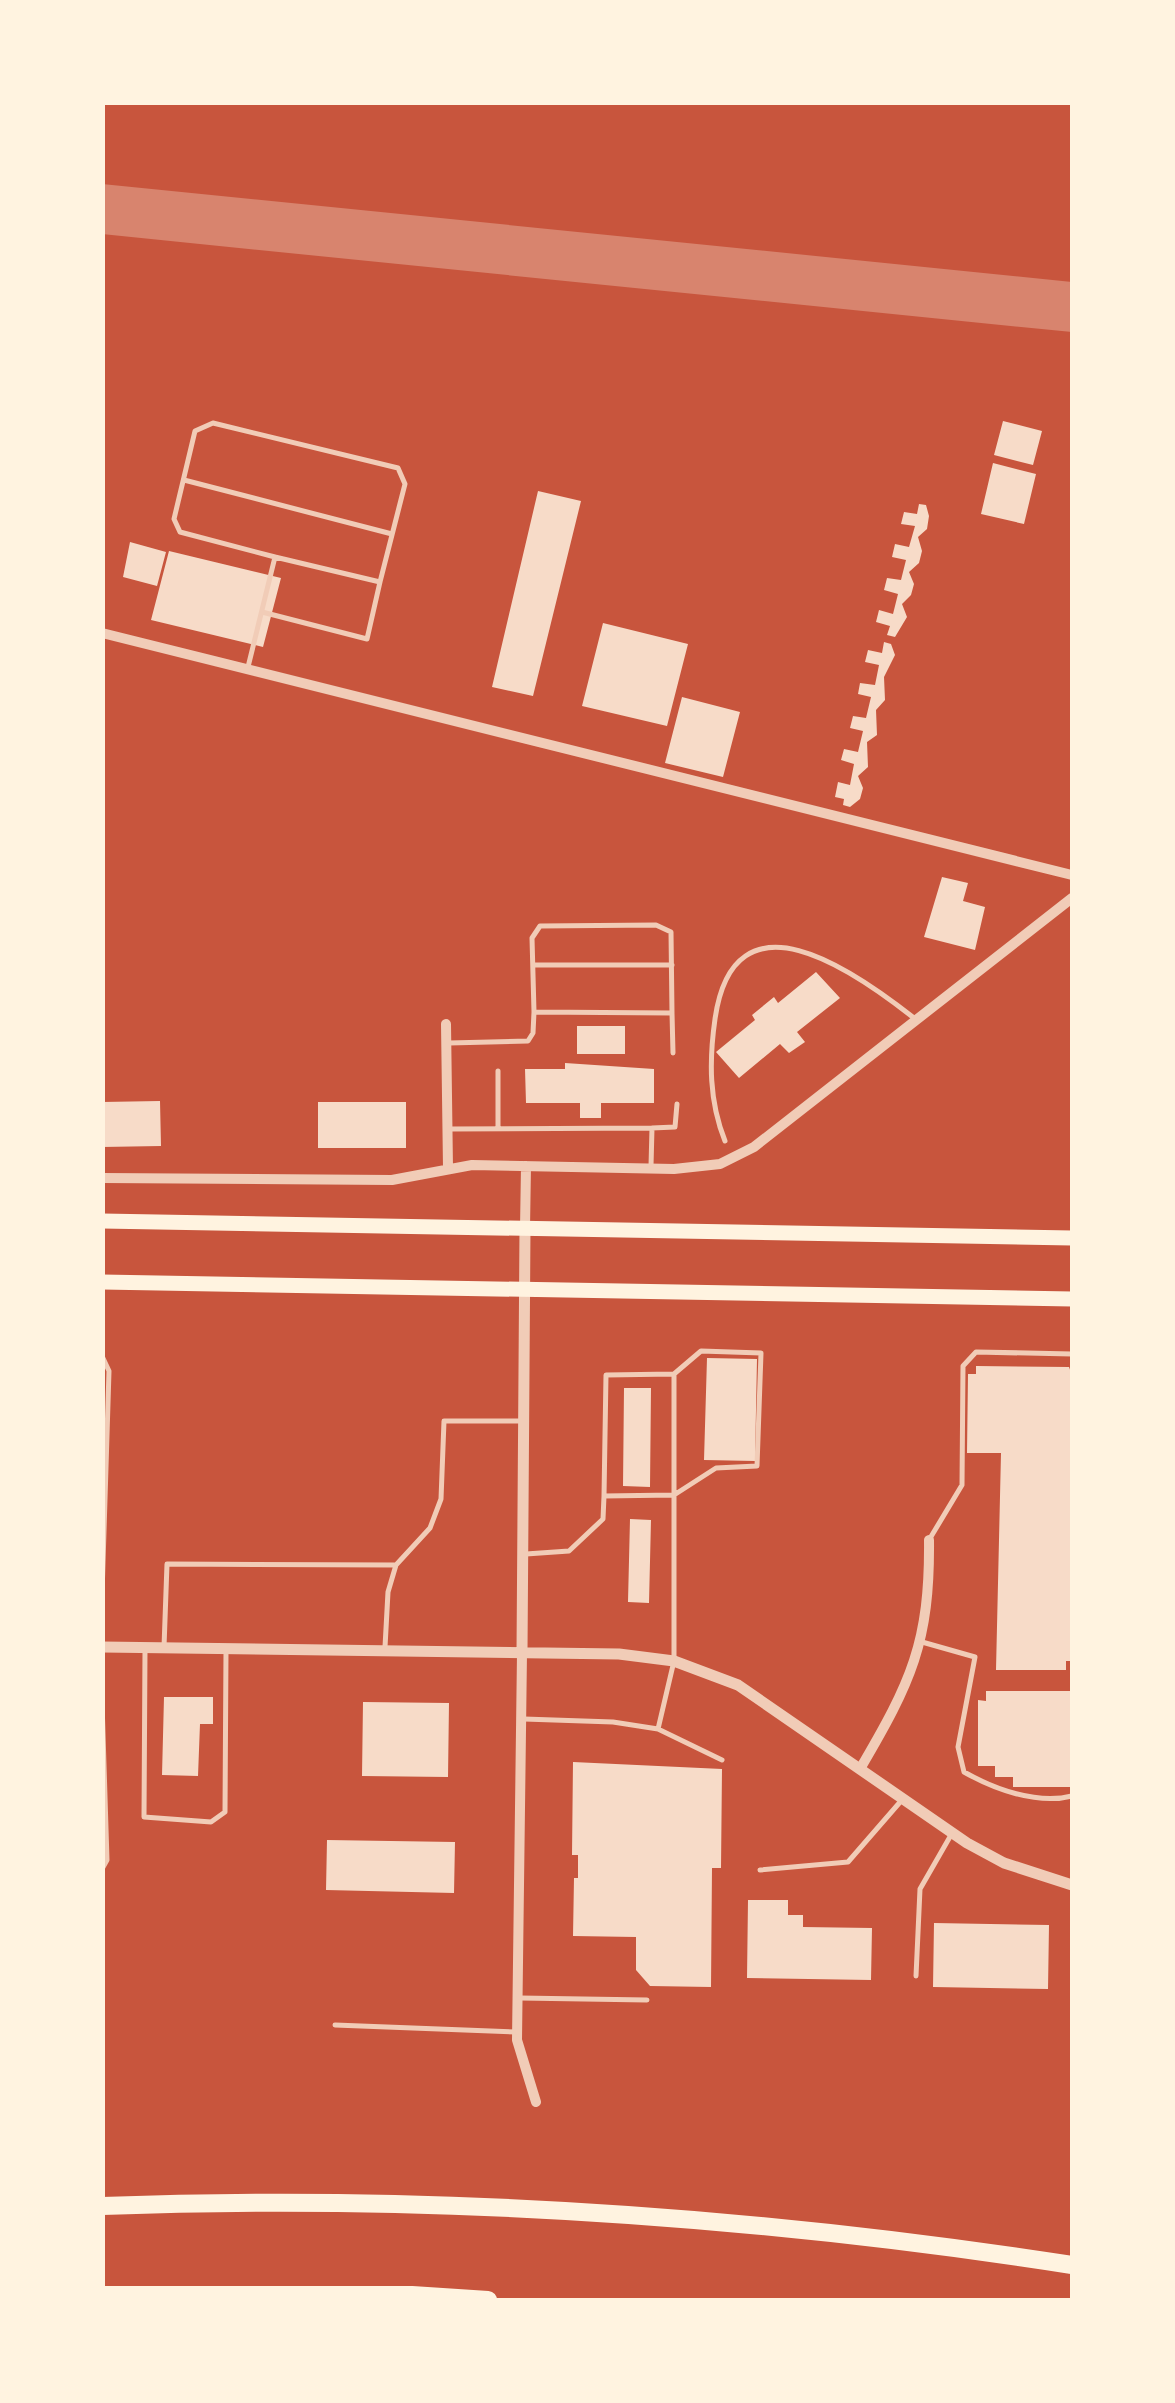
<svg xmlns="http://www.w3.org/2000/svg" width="1175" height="2403" font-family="'DM Sans',sans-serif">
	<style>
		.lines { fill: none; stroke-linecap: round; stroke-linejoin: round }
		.taxiway { stroke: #d8846e; stroke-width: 50 }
		.building { fill: #f7dbc8 }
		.service { stroke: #f1ccb7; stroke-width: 5 }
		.minor { stroke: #f1ccb7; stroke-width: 10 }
		.tertiary { stroke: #f1ccb7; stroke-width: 11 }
		.primary { stroke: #fff3e0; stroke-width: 15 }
		.motorway { stroke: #fff3e0; stroke-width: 18 }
	</style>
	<rect width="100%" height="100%" fill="#c8553d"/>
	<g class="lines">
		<path class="taxiway" d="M102 209 1072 307"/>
	</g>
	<path class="building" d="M1003 421 1042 431 1033 465 994 455Z
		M993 463 1036 474 1024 524 981 514Z
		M538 491 581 501 533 696 492 687Z
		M919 504 926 505 929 516 927 529 918 537 922 551 919 563 909 572 914 584 911 595 902 604 907 617 895 637 887 635 890 626 876 622 879 610 893 614 898 594 884 590 887 578 901 580 906 560 892 557 895 544 909 547 915 526 901 524 904 512 917 514Z
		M130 542 166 552 157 586 123 577Z
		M169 551 281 578 263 647 151 620Z
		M603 623 688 644 667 726 582 706Z
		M884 642 891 644 895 655 884 677 885 700 876 710 877 735 867 742 868 767 858 776 863 788 860 799 850 807 843 805 844 799 835 797 838 782 850 785 854 764 841 760 844 749 858 752 863 731 850 728 853 716 866 718 871 697 858 694 860 683 875 685 879 665 865 662 868 650 882 653Z
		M682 697 740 712 723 777 665 763Z
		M942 877 968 883 963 901 985 907 975 950 924 937Z
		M816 972 840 998 797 1032 805 1042 789 1053 780 1044 739 1078 716 1052 755 1020 752 1015 774 997 778 1003Z
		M577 1026H625V1054H577Z
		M565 1063 654 1069V1103H601V1118H580V1103H526L525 1069H565Z
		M160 1101 161 1146 102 1147V1102Z
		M318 1102H406V1148H318Z
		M707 1358 757 1359 755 1461 704 1460Z
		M976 1366 1069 1367 1072 1375V1661H1066V1670H996L1001 1453H967L968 1374H976Z
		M624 1388H651L650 1487 623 1486Z
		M630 1519 651 1520 649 1603 628 1602Z
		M986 1691H1072V1787H1013V1777H995V1766H978V1700L986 1701Z
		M164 1697H213V1724H200L198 1776 162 1775Z
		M363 1702 449 1703 448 1777 362 1776Z
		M573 1762 722 1769 721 1868H712L711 1987 650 1986 636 1970V1937L573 1936 574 1878H578V1855H572Z
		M327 1840 455 1842 454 1893 326 1890Z
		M748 1900H788V1915H803V1927L872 1928 871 1980 747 1978Z
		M934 1923 1049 1925 1048 1989 933 1987Z"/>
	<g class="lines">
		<path class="service" d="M184 480 392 534
			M275 557 180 532 174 519 195 431 213 423 398 468 405 484 380 582
			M248 667 275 557 380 582 367 639 262 612
			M533 965H672
			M534 1012 532 938 540 926 656 925 671 932 672 1013
			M449 1043 528 1041 533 1033 534 1012 672 1013 673 1053
			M498 1071V1129
			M652 1128 675 1127 677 1104
			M450 1129 652 1128 651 1166
			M725 1141C709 1101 709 1061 715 1019 734 886 853 970 914 1018
			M102 1356 109 1371 102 1595
			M929 1540 962 1485 963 1366 976 1352 1072 1354
			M526 1554 569 1551 603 1519 604 1496
			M922 1642 975 1657 958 1747 964 1772C994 1789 1037 1805 1072 1796
			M164 1647 167 1564 396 1565
			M385 1647 388 1592 396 1565 430 1528 441 1499 444 1421H520
			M145 1650 144 1817 211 1822 225 1812 226 1651
			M102 1702 107 1860 102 1869
			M524 1719 613 1722 658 1729 674 1661V1374L606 1375 604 1496 674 1495 716 1468 757 1466 761 1353 701 1351 674 1374
			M658 1729 722 1760
			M760 1870 848 1862 901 1801
			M916 1976 920 1889 951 1835
			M520 1998 647 2000
			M335 2025 516 2032"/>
		<path class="minor" d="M102 633 1072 875
			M446 1024 448 1168
			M102 1178 392 1180 472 1165 674 1169 720 1164 754 1147 1072 898
			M525 1228 526 1166
			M522 1653 517 2040 536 2102
			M860 1769C911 1682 930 1643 929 1540"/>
		<path class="tertiary" d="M102 1647 619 1654 674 1661 738 1685 967 1843 1004 1863 1072 1885
			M522 1653 525 1228"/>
		<path class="primary" d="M102 1221 1072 1238
			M102 1282 1072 1299"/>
		<path class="motorway" d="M102 2206C428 2194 750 2215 1072 2265
			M102 2295H412L488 2300"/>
	</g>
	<rect width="1175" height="2403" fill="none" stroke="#fff3e0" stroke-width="210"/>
</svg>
